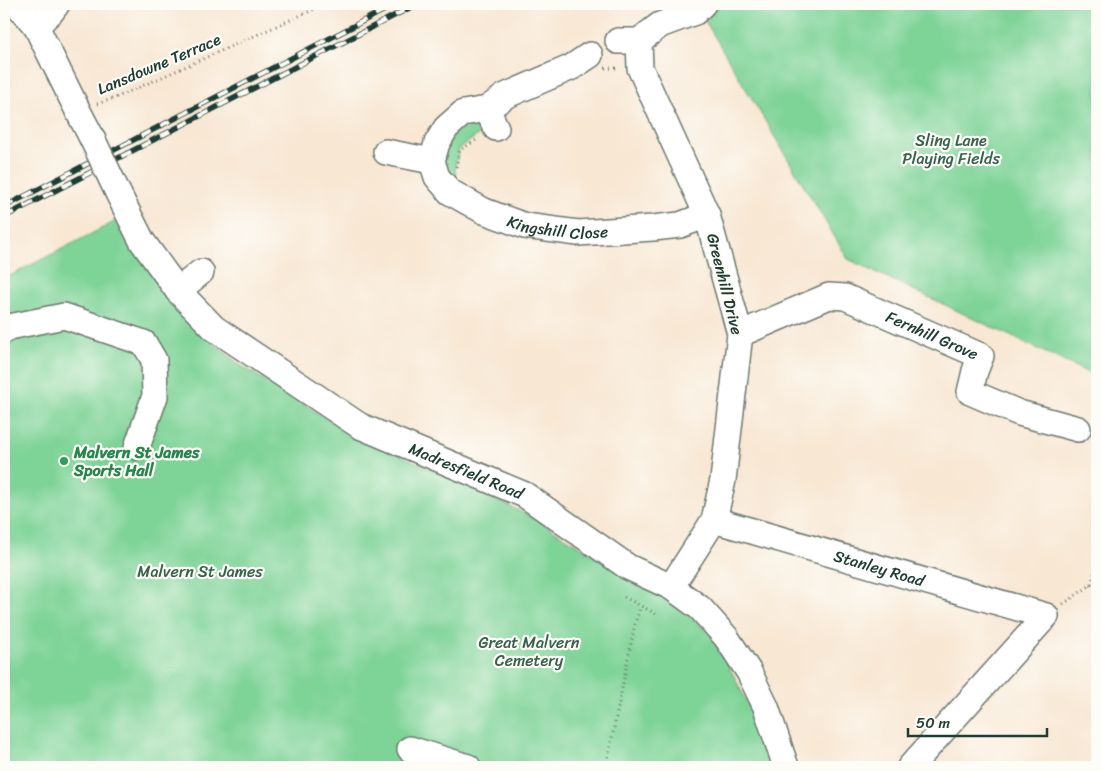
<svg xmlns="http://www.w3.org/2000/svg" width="1101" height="771" font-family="Sriracha,sans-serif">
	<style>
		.green { fill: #7ed397; stroke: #4e8866 }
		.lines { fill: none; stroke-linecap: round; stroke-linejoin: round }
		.minor-casing { stroke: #6b786c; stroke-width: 28 }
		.path { stroke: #6b786c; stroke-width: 3; stroke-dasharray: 1 4; stroke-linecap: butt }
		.minor { stroke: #fff; stroke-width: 25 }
		.rail-casing { stroke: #1f3d34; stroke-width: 5.5 }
		.rail { stroke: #fdfcf7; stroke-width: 4; stroke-dasharray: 11; stroke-linecap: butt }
		.minor-bridge-casing { stroke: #6b786c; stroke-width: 28; stroke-linecap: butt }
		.minor-bridge { stroke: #fff; stroke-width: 25 }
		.leisure-dot { fill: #2e9e5b; stroke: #fdfcf7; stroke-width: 2 }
		.labels { text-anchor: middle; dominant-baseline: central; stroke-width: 4.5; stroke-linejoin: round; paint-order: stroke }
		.street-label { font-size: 16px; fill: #1f3d34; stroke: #fdfcf7 }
		.park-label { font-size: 16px; fill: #37624d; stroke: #fdfcf7 }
		.leisure-label { font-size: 16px; font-weight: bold; fill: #27864d; stroke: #fdfcf7; text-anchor: start }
	</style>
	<rect width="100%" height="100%" fill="#fdfcf7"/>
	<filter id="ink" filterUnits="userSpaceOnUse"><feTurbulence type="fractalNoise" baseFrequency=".02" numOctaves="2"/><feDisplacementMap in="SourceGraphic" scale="10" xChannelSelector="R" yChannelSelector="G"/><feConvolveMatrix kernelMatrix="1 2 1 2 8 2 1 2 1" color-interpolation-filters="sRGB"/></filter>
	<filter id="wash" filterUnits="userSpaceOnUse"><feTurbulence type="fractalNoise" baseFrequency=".0096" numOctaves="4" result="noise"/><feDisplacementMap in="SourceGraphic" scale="20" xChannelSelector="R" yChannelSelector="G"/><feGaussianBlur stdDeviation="1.12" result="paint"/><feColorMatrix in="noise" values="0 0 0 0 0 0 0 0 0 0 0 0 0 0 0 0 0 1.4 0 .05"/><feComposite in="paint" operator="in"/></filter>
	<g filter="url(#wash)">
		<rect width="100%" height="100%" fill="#f8e7d3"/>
		<path class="green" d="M718 4H1097V377L848 259 704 19Z
			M476 121 486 129 459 149 455 168 456 181 453 180 444 164 443 156 453 136 465 125Z
			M120 219 208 338 240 365 343 428 532 517 681 608 711 635 734 676 756 721 769 762 770 767H4V279Z"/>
	</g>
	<g filter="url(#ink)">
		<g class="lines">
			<defs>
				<g id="minor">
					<path d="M17 4 36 26 78 111 91 136"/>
					<path d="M36 26 51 12 57 4"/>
					<path d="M618 41H639"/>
					<path id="s1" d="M590 55 572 67 505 96 487 109 463 113 446 128 437 143 432 161 437 177 450 192 484 211 525 226 578 233 653 228 680 225 707 215"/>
					<path d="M487 109 496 128"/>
					<path d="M386 152 432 161"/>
					<path id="s2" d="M118 193 142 241 178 291 214 328 360 426 525 495 628 567 671 587 700 608 726 637 749 672 766 707 786 767"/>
					<path d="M178 291 201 272"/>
					<path d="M4 331 9 327 64 316 144 343 154 360 155 396 137 447"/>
					<path id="s3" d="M740 334 829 296 845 297 981 356 975 371 970 392 1019 413 1078 429"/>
					<path id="s4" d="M714 520 1046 616 910 767"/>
					<path d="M671 587 714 520 723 480 740 334 707 215 640 68 639 41 660 25 695 12 703 4"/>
					<path d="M410 749 468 767"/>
				</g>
			</defs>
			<use href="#minor" class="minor-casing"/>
			<path class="path" d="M605 68H619
				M97 104 115 98 326 4
				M456 167 460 150 478 139
				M1091 585 1097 591
				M624 597 658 615
				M1063 604 1091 585 1097 564
				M606 767 635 624 641 606"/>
			<use href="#minor" class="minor"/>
			<defs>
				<path id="rail" d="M4 207 396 4
					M4 217 417 4"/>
			</defs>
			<use href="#rail" class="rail-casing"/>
			<use href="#rail" class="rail"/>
			<defs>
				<path id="minor-bridge" d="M91 136 118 193"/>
			</defs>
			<use href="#minor-bridge" class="minor-bridge-casing"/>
			<use href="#minor-bridge" class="minor-bridge"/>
		</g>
	</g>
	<circle class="leisure-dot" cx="64" cy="461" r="5"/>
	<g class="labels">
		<g class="street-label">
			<text transform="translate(159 64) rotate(-23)">Lansdowne Terrace</text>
			<text stroke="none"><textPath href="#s1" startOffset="352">Kingshill Close</textPath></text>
			<text transform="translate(725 284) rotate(76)">Greenhill Drive</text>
			<text stroke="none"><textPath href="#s3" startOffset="208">Fernhill Grove</textPath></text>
			<text stroke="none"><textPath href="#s2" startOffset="458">Madresfield Road</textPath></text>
			<text stroke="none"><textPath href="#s4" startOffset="172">Stanley Road</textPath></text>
		</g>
		<g class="park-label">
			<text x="951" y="140">Sling Lane<tspan x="951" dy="18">Playing Fields</tspan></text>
			<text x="200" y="571">Malvern St James</text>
			<text x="529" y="642">Great Malvern<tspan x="529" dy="18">Cemetery</tspan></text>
		</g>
		<g class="leisure-label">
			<text x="74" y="452">Malvern St James<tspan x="74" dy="18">Sports Hall</tspan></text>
		</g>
	</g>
	<rect width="1101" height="771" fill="none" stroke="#fdfcf7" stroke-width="20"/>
	<path d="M908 728v8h139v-8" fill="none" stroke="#1f3d34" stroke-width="2.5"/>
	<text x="916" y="728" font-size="15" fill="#1f3d34" stroke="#fdfcf7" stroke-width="4" paint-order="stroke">50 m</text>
</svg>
